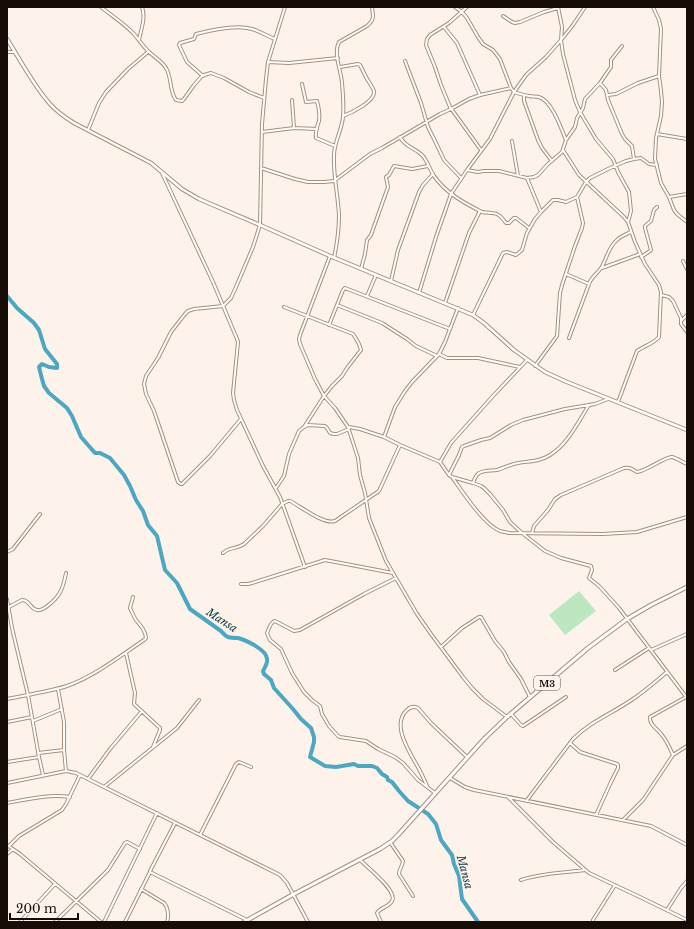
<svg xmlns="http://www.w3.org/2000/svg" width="694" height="929" font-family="'Libre Baskerville',serif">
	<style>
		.grass { fill: #bde7c1 }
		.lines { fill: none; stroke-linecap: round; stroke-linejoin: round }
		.river { stroke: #4da7c3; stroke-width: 4 }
		.minor-casing { stroke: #a78f7c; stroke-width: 4 }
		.tertiary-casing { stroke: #a78f7c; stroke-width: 4.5 }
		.primary-casing { stroke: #a78f7c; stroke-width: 5 }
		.minor { stroke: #fff; stroke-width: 2 }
		.tertiary { stroke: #fff; stroke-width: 2.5 }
		.primary { stroke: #fff; stroke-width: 3 }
		.labels { text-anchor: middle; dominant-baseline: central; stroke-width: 3; stroke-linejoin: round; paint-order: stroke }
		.shield { fill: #fdf3ea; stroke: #5b524b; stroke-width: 1 }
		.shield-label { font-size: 9px; font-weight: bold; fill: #160d07 }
		.water-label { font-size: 11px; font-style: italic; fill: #06323e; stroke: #fdf3ea }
	</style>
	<rect width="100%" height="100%" fill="#fdf3ea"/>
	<path class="grass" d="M579 591 596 611 565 635 549 615Z"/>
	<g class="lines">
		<path class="river" d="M7 296 17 308 34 323 39 330 45 349 57 364V368L49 367 42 364 39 367 42 379 44 386 49 393 67 408 72 416 81 437 95 453H100L110 458 124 475 130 486 136 500 143 511 148 525 157 536 165 570 177 583 190 609 221 631C223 633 225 636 228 637 231 638 234 638 238 638 246 640 267 650 267 659 268 663 265 667 263 671L264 674 271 680 274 688 293 709 301 719 311 728 314 737V742L310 757 325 766 336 767 354 764 358 766H372L377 768 382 774 387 777 388 780 392 782 399 791 408 801 428 814 436 824 441 840 452 855 454 864 459 876 462 899 478 922"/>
		<defs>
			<path id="minor" d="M101 7C112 16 125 24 134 34 139 40 143 46 148 51 154 57 162 61 166 68 172 77 169 91 176 100L182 101 184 99 194 85 201 77 204 75 211 73 224 78 249 92 264 98
				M467 7 449 23 430 35 427 39 426 45 435 67 441 85 450 107 481 150
				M558 7 562 27 561 40 563 54 575 100 580 112 596 139 613 159 618 172 629 192 631 211 628 222
				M653 7 659 20 661 29 659 76 661 91 662 102 661 116 656 138 655 159 661 183 669 197 674 210 677 214 687 222
				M503 16 512 22 515 23 520 22 544 12 558 8
				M444 27 457 43 480 95
				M139 40C141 29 146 18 142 7
				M7 52H15
				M405 61 421 103 428 127 435 141 444 160 461 178
				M268 62 289 63 338 58
				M340 67 358 64 360 65C362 69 364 73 366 77 368 81 372 86 374 91 376 101 351 113 343 116
				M203 76 187 62 179 45 180 43 194 39 196 34C211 30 236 24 252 29 259 31 267 36 275 39
				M600 83 611 67V60L622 46
				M302 84 306 102 317 101C319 108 320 114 319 121 317 127 315 132 316 138L335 146
				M524 95V101L538 140 542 148 552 161
				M608 95 616 94 638 83 659 76
				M292 100 294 128
				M88 130 99 103 106 92 128 69 148 52
				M262 132 294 128 317 129
				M657 134 687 139
				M400 137C406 148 414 147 422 155 427 160 430 170 434 176 446 193 464 203 482 212 486 213 488 212 492 213 499 213 502 218 506 223H509L514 218H516L529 228
				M566 140C561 128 552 101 539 97 536 96 532 97 529 96 524 95 519 94 514 92L526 75 546 57 561 40 573 25 585 7
				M512 141 518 176
				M563 150 579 175 624 217 628 222 635 242 645 264 659 285 661 292 659 337C653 344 644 346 637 351L618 402
				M261 168 295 179 308 182H324L334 181 370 154 382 148 440 114 451 109 469 99 480 95 511 88
				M467 170 478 172 484 171H499L527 178 534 177 538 175 548 164 562 152 566 140 575 127 577 118 583 108 585 99 600 83 606 90 608 100 622 134 625 139 632 146 634 159
				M162 173 213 282 237 339 238 342 233 393 234 400 237 410 263 466 280 497 305 567
				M527 178 541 212
				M669 197 687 194
				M330 256 300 335 299 339 300 344 315 379 324 396 335 408 348 427 358 458 360 475 365 493 369 518 386 561 417 614 431 634 463 677 472 688 483 699 507 717
				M641 257 650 251 651 250 645 228V226L651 221 654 210 657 207
				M334 258C337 244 339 230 339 215 338 195 333 175 334 155 334 142 342 130 343 117 344 106 343 94 342 83 341 70 333 53 339 42L367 26C375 19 373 16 372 7
				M683 261 687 269
				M602 268 640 254
				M361 269 365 254 367 240 371 235 388 187 386 177 389 175 394 166 412 169 428 166
				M566 274 589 284C591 277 597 274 601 268 607 259 608 247 617 240 621 236 627 234 631 232
				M391 281 398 250 419 192 423 185 433 174
				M419 293 436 237 451 194 467 170 490 139 514 92 511 88 500 59 493 50 483 44 478 37 467 18 462 12 455 7
				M661 295 669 297 673 301 681 318V324L687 332
				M367 296 376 275
				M445 303 469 233 480 211
				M337 305 382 323 407 339 416 346 437 356
				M284 307 353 334 355 337 359 344 361 350 347 368 342 376 332 386 324 396 304 427
				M473 315 503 253 507 252 516 255 522 250 527 233 535 219 541 212 553 200H558L566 202 577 197 586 182 590 178 608 169 626 161 634 159 641 158 649 164 657 165
				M681 321 687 315
				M329 325 343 290 345 288 450 329
				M569 338 589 284
				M439 354 447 358H478L520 367
				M535 366 557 336 560 293 562 285 575 246 582 228 583 223 577 197
				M241 419 210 456 182 484H181L178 482 154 411 146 394 144 384 146 376 158 358 171 332 185 314 188 311 194 309 223 306 231 298 236 287 253 247 260 225 262 124 266 79 268 62 285 7
				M349 427 360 429 384 437 400 445 440 462 449 475 452 477 473 483 481 486 484 488 490 494 503 510 510 522 522 533 545 551 561 558 591 566 592 570 589 578 599 586 619 608 687 698
				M384 437 395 407 405 391 412 382 439 354 445 342 458 308
				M440 462 451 443 492 397 527 360
				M449 475 459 455 462 447 464 446 481 440 490 438 511 425 523 420 565 409 595 404 608 399
				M452 477C462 491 484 525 500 531 503 532 506 532 509 533L603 534 637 532 687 517
				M473 483C474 480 476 475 479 473 485 470 491 471 497 470 504 468 511 464 518 463 530 461 539 462 550 455 568 444 578 422 589 405
				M276 488 284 476 289 454 299 431 304 427 308 425 325 426 327 428 330 433 334 434H337L349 429
				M532 533 534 526 548 510 555 499 561 495 624 468C630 467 632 469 637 472 647 471 666 456 672 457 677 458 682 462 687 464
				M7 552 13 549 16 545 40 514
				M223 553C229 547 237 549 244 544L263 526 282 504 288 501H290C300 506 324 525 335 521L379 491 400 445
				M396 578 364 594 300 630 294 631 275 621C270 622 269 629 267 633L270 640 281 649 292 673 304 692 312 700 320 706 322 714 329 726 338 736 340 737 366 741 378 749 395 757 403 763 418 780 435 793
				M241 584H248L252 583 325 560 393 573
				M7 599 12 628 28 695C41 692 55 690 67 686 95 676 120 656 144 640L146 638C145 630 141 626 136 620 134 617 132 612 130 608L133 597
				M7 608 22 600C30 600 30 609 37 610 40 611 43 609 46 607 60 597 63 589 66 573
				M441 647 462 628 479 617H481L495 641 504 652 509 662 521 679 530 697
				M651 650 687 634
				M126 653 135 693 134 704 160 728V730L153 747
				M615 670 649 648
				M58 689 64 722V750L66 771
				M7 699 28 695 39 757 43 775
				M511 714 521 725 523 726 566 697
				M33 721 62 709
				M7 722 32 717
				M570 743 580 752 617 764 618 765V768L611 782 596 815
				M38 753 64 750
				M673 755C670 748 666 740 662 735 658 729 649 725 650 717L686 697
				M7 762 39 757
				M450 778 465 787 474 790 651 826 687 845
				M88 779 110 749 142 711
				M7 783 66 771 76 773 280 875 287 883 308 922
				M427 786C425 781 422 775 419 769 411 754 390 725 407 710 410 707 414 706 418 708L431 723 467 757
				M104 787 177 728 199 700
				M508 797 553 842 589 873 642 898 687 920
				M527 800 573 739C591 721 613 713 633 699 645 691 656 681 667 672
				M7 803C28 799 49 794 70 797
				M623 820 643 800 673 755 687 746
				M200 835 236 764 239 762 251 767
				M390 842 403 861C403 865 399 869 399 874L413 896
				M7 845 20 854 101 922
				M9 846 19 836 62 810 66 804 80 775
				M7 854 13 849
				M360 860C367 867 398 891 392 901 389 907 381 907 377 913L381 922
				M150 871 175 823
				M521 880C541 873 563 873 585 870
				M141 889 164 903C168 907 169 916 167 922
				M667 910 681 888 687 881
				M20 922 55 884
				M55 922 108 870 125 843 127 842 140 849
				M104 922 157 813
				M125 922 150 872 247 920
				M593 922V920L615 885"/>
			<path id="tertiary" d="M7 39C21 61 33 85 50 104 57 112 66 118 74 123L151 163 182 189 199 199 260 225 330 256 473 315 484 323 514 350 545 372 567 382 687 430"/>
			<path id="primary" d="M244 922 294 894 380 849 392 841 398 835 484 739 507 717 588 648 627 619 651 605 687 587"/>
		</defs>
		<use href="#minor" class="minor-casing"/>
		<use href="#tertiary" class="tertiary-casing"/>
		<use href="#primary" class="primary-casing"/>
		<use href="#minor" class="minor"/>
		<use href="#tertiary" class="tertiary"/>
		<use href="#primary" class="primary"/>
	</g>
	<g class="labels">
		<rect class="shield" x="534" y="676" width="26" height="14" rx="3"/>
		<g class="shield-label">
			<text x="547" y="683">M3</text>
		</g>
		<g class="water-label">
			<text transform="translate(222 620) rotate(33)">Mansa</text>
			<text transform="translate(465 872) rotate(75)">Mansa</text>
		</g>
	</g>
	<rect width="694" height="929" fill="none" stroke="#160d07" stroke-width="16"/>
	<path d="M10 913v6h68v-6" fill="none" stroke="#160d07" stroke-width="2"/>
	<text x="16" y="913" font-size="12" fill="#160d07" stroke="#fdf3ea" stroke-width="3" paint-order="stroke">200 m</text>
</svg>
